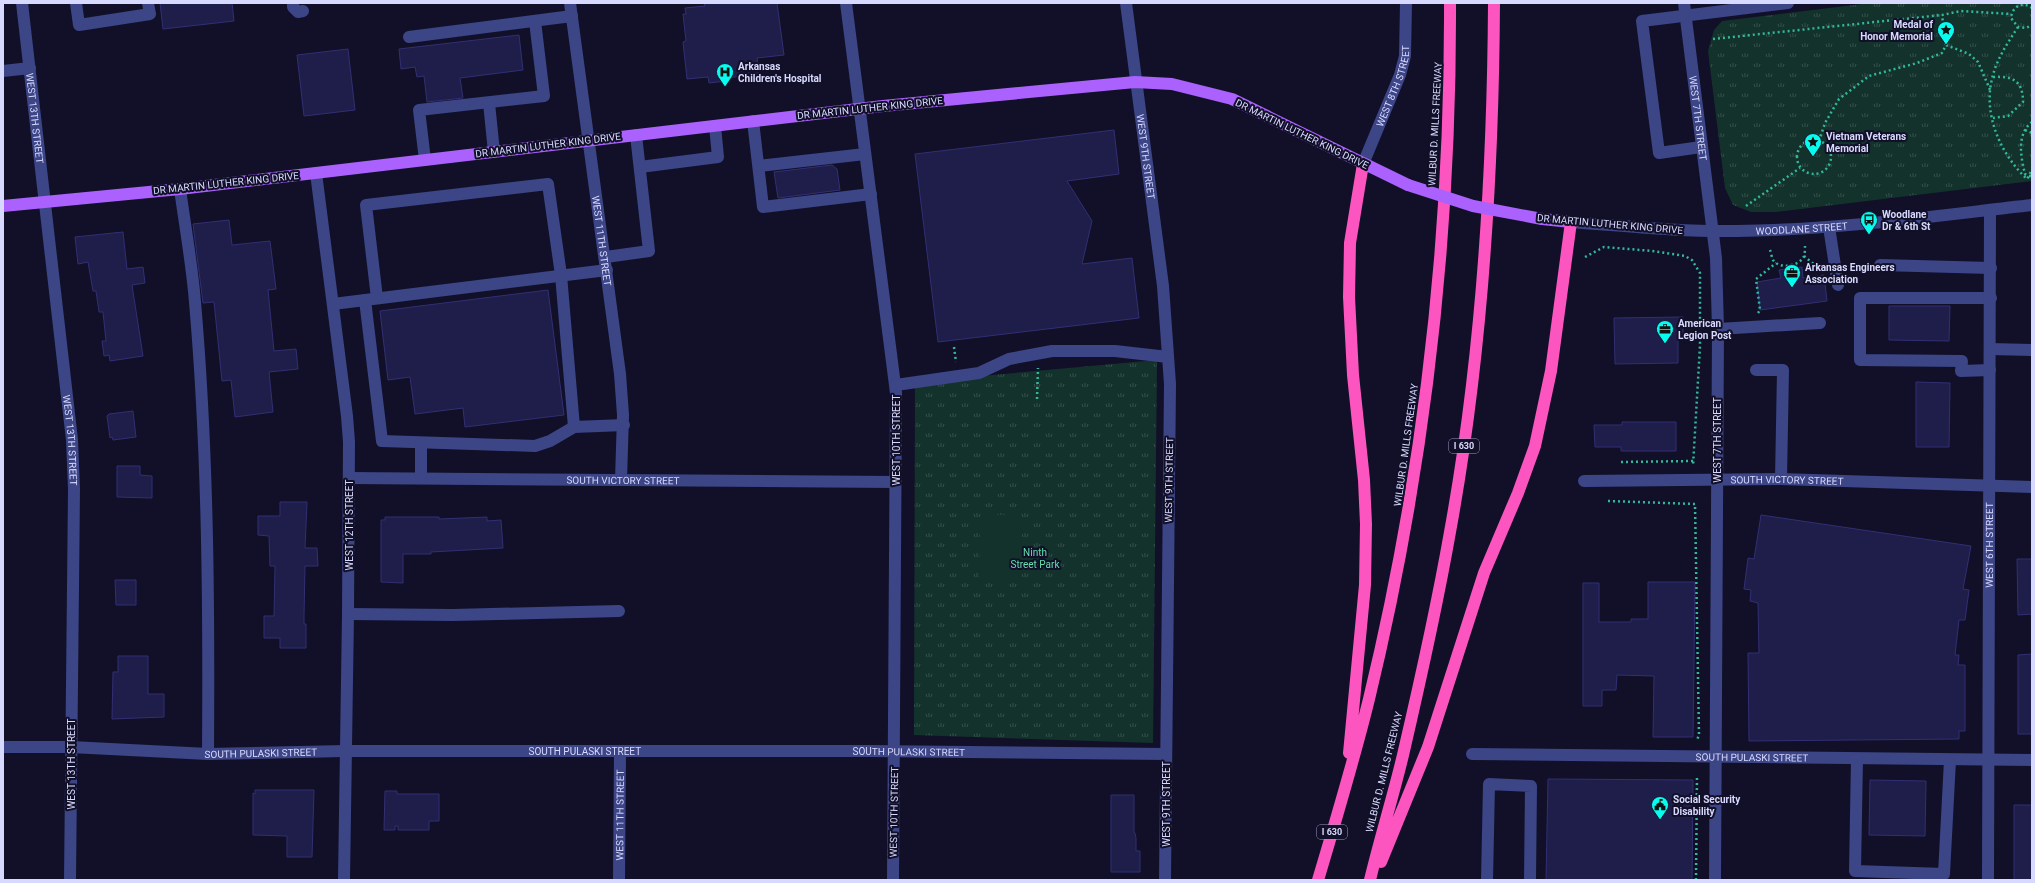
<svg xmlns="http://www.w3.org/2000/svg" width="2035" height="883" font-family="Roboto,sans-serif">
	<style>
		.grass { fill: url(#grass-tufts) }
		.pitch { fill: #13322c }
		.building { fill: #1f1d49; stroke: #322f74 }
		.lines { fill: none; stroke-linecap: round; stroke-linejoin: round }
		.path { stroke: #32b99c; stroke-width: 2.5; stroke-dasharray: 2 3; stroke-linecap: butt }
		.minor { stroke: #3c4586; stroke-width: 12 }
		.major { stroke: #ab61fd; stroke-width: 12 }
		.highway { stroke: #fc55bf; stroke-width: 12 }
		.major-bridge { stroke: #ab61fd; stroke-width: 12 }
		.labels { text-anchor: middle; dominant-baseline: central; stroke-width: 4; stroke-linejoin: round; paint-order: stroke }
		.shield { fill: #111028; stroke: #9c9dbe; stroke-width: 1 }
		.shield-label { font-size: 9px; font-weight: bold; fill: #d8d9fe }
		.poi-label { font-size: 10px; font-weight: bold; fill: #d8d9fe; stroke: #111028; text-anchor: start }
		.street-label { font-size: 10px; fill: #d8d9fe; stroke: #111028 }
		.park-label { font-size: 10px; fill: #64dfad; stroke: #111028 }
	</style>
	<defs>
		<pattern id="grass-tufts" width="24" height="20" patternUnits="userSpaceOnUse"><rect width="24" height="20" fill="#13322c"/><path d="M3 7l-1-3M5 7V3M7 7l1-3M15 17l-1-3M17 17v-4M19 17l1-3" fill="none" stroke="#354f4c"/></pattern>
	</defs>
	<rect width="100%" height="100%" fill="#111028"/>
	<path class="grass" d="M1870 3H2032V181L1776 212H1751L1733 205 1725 188 1708 51 1714 30 1722 21Z
		M1157 360 1153 743 914 735 915 382Z"/>
	<path class="pitch" d="M980 515H1022L1021 582 979 581Z"/>
	<path class="building" d="M160 3H232L234 21 163 29Z
		M704 3H777L784 55 757 58 759 74 726 78V81L709 83 708 77 687 79 683 42 686 41 683 14H686L685 8 705 6Z
		M519 35 523 70 460 78 463 98 427 102 424 76 417 77 415 67 401 69 399 49Z
		M348 49 355 110 304 116 297 55Z
		M1114 130 1119 174 1067 181 1092 221 1082 264 1132 258 1139 318 938 342 915 154Z
		M832 165 837 169 840 190 778 198 774 172Z
		M229 220 232 245 270 241 276 289 268 290 274 351 296 349 298 369 269 372 273 412 235 417 231 380 222 381 214 302 203 303 193 224Z
		M123 232 127 269 143 267 145 283 132 285 143 356 110 361 109 355 104 356 102 341H106L103 312H99L96 291H93L88 262 78 264 75 237Z
		M1802 267 1803 278 1824 275 1827 301 1760 310 1757 282 1781 278 1779 270Z
		M548 290 564 415 465 427 463 408 415 414 410 377 388 380 380 311Z
		M1889 306H1950L1949 341 1889 340Z
		M1683 317V334H1678V363L1615 364 1614 318Z
		M1916 382 1950 383 1949 447H1916Z
		M133 411 136 437 113 440 112 437 110 438 107 416 109 414Z
		M1622 422H1676V451H1621V447H1595L1594 425H1622Z
		M117 466H140V475L152 476V498L117 497Z
		M280 502H307L305 548H317L318 566H305L304 616V624H306V648H280V638H264V616H274L275 566H270L269 536 258 535V516H280Z
		M1761 515 1971 546 1963 589 1969 590 1965 620H1959L1955 655H1959L1958 665H1965V731H1959V739L1749 741 1748 653H1759L1758 603 1750 601 1751 590 1744 589 1748 558 1754 559Z
		M385 517H439V519L487 517V521L501 520 503 548 431 552V554H403V583L381 582V520H385Z
		M2017 559H2032V614L2018 615Z
		M115 580H136V605H116Z
		M1648 582H1695L1693 737H1653L1654 676 1617 675 1616 690H1602V706H1583V583H1599V622H1631V619H1648Z
		M2032 654V734H2018V655Z
		M118 656H148V694H164V717L112 719 113 672H118Z
		M1548 779 1693 780 1692 880H1546Z
		M1870 780 1926 781 1925 836 1869 835Z
		M255 790H314L312 857H287V836L253 835V793L255 794Z
		M385 791H397V794H439V821H429V830H398V826H395V830H384Z
		M1111 795H1134V833H1135L1136 838V851H1140V872H1111Z
		M2014 805H2032V880H2014Z"/>
	<g class="lines">
		<path class="path" d="M2032 8C2023 1 2012 6 2011 18L2018 27 2026 28 2032 25
			M2018 27C2007 44 1996 60 1992 79 1983 115 2001 155 2027 179L2032 170
			M1713 39 1942 15 1961 11 2011 14
			M1946 45 1969 54 1978 62 1991 92
			M1993 77C2012 76 2023 80 2023 102L2008 116 1993 118
			M2032 122C2016 134 2021 158 2025 174L2032 177
			M2025 130 2032 133
			M1797 157a17 17 0 1 1 34 0a17 17 0 1 1-34 0Z
			M1819 141 1825 123 1839 99 1869 76 1917 63 1942 53 1946 45 1942 15
			M1746 206 1800 168
			M1770 250C1771 253 1772 258 1773 260 1780 270 1800 266 1804 256 1805 253 1805 249 1805 246
			M1804 256 1821 270
			M1585 257 1604 247 1652 251 1685 256 1692 260 1700 273V346L1693 466
			M1758 313 1760 310 1756 279 1776 263
			M954 347 956 362
			M1037 399 1038 368
			M1621 462 1693 461
			M1608 501 1695 504 1699 735 1697 740
			M1696 880 1697 776"/>
		<g class="minor">
			<path id="s1" d="M22 3 72 440 74 489 70 880"/>
			<path d="M76 3 79 25 150 14 148 3"/>
			<path d="M293 3V7L298 12 303 11"/>
			<path id="s2" d="M570 3 620 374 623 415 621 480"/>
			<path d="M846 3 896 393 893 880"/>
			<path id="s3" d="M1126 3 1163 286 1170 384 1165 880"/>
			<path id="s4" d="M1684 3 1716 258 1718 329 1715 880"/>
			<path d="M409 37 572 16"/>
			<path d="M3 71 30 68"/>
			<path d="M489 103 494 152"/>
			<path d="M753 121 763 207 871 194"/>
			<path d="M1701 147 1659 153 1642 21 1788 3"/>
			<path d="M425 160 419 110 544 96 535 21"/>
			<path id="s5" d="M1363 164 1400 75 1405 56 1406 3"/>
			<path d="M759 166 865 154"/>
			<path d="M640 167 718 157 715 126"/>
			<path d="M316 173 347 416 349 442 348 614 344 880"/>
			<path d="M180 189C185 226 192 264 195 302 208 453 209 603 208 754"/>
			<path id="s6" d="M1571 222C1626 226 1681 232 1737 231 1836 230 1934 216 2032 205"/>
			<path d="M1829 227 1838 285"/>
			<path d="M606 257 649 251 636 135"/>
			<path d="M1880 265 1991 268"/>
			<path d="M377 298 366 205 548 184 561 275 574 427 624 425"/>
			<path d="M365 300 382 441 535 446 550 441 574 427"/>
			<path d="M333 304 607 270"/>
			<path d="M1718 329 1820 323"/>
			<path d="M1990 349 2032 350"/>
			<path d="M1756 370H1783L1781 479"/>
			<path d="M1990 370 1961 371 1962 361 1860 360V298H1991"/>
			<path d="M896 385 979 373 1009 359 1052 351H1115L1168 357"/>
			<path id="s7" d="M349 478 896 482"/>
			<path d="M421 478V444"/>
			<path id="s8" d="M1584 481 1781 479 2032 487"/>
			<path d="M348 614 453 615 619 611"/>
			<path id="s9" d="M3 747H71L208 754 344 751H869L1166 754"/>
			<path id="s10" d="M1472 754 2032 760"/>
			<path d="M1857 759 1855 871 1944 874 1950 760"/>
			<path id="s11" d="M619 880 620 751"/>
			<path d="M1487 880 1489 784 1531 786 1530 880"/>
			<path id="s12" d="M1988 880 1990 210"/>
		</g>
		<path class="major" d="M3 206 180 189 883 106 1135 82 1172 84 1232 99 1408 185
			M1542 219 1571 222"/>
		<path class="highway" d="M1349 753 1365 585 1366 524 1364 480 1353 375 1349 297 1350 243 1363 164
			M1381 862 1428 747 1484 573 1518 493 1535 446 1551 371 1571 222
			M1318 880C1336 820 1354 760 1369 699 1424 472 1451 237 1450 3
			M1370 880C1380 838 1393 797 1403 755 1420 682 1437 606 1450 532 1482 357 1493 180 1494 3"/>
		<path class="major-bridge" d="M1408 185 1473 206 1542 219"/>
	</g>
	<defs>
		<symbol id="sight-pin" viewBox="-11 -11 22 30"><path d="M0 17L-7.5 6A9.5 9.5 0 1 1 7.5 6Z" fill="#07fbef" stroke="#111028"/><path d="M0-6L1.8-2.2L6-1.7L2.9 1.2L3.7 5.4L0 3.3L-3.7 5.4L-2.9 1.2L-6-1.7L-1.8-2.2Z" fill="#111"/></symbol>
		<symbol id="hospital-pin" viewBox="-11 -11 22 30"><path d="M0 17L-7.5 6A9.5 9.5 0 1 1 7.5 6Z" fill="#07fbef" stroke="#111028"/><path d="M-5-5h3v3.5h4V-5h3V5h-3V1.5h-4V5h-3Z" fill="#111"/></symbol>
		<symbol id="bus-pin" viewBox="-11 -11 22 30"><path d="M0 17L-7.5 6A9.5 9.5 0 1 1 7.5 6Z" fill="#07fbef" stroke="#111028"/><path d="M-5-6H5V4H4V6H2V4H-2V6H-4V4H-5ZM-3.5-4V0h7V-4ZM-3.5 1.2v1.5H-2V1.2ZM2 1.2v1.5H3.5V1.2Z" fill="#111"/></symbol>
		<symbol id="office-pin" viewBox="-11 -11 22 30"><path d="M0 17L-7.5 6A9.5 9.5 0 1 1 7.5 6Z" fill="#07fbef" stroke="#111028"/><path d="M-6-3h4V-5.5h4V-3h4V5H-6ZM-1-4.5V-3h2v-1.5ZM-6 0V1H6V0Z" fill="#111"/></symbol>
		<symbol id="civic-pin" viewBox="-11 -11 22 30"><path d="M0 17L-7.5 6A9.5 9.5 0 1 1 7.5 6Z" fill="#07fbef" stroke="#111028"/><path d="M-.6-6.5H3V-4.5H.6V-3L4-1V1h2V6H-6V1h2V-1L-.6-3ZM-1.2 2.5V6h2.4V2.5Z" fill="#111"/></symbol>
	</defs>
	<g fill-rule="evenodd">
		<use href="#sight-pin" x="1936" y="20" width="20" height="27"/>
		<use href="#hospital-pin" x="715" y="62" width="20" height="27"/>
		<use href="#sight-pin" x="1803" y="132" width="20" height="27"/>
		<use href="#bus-pin" x="1859" y="210" width="20" height="27"/>
		<use href="#office-pin" x="1782" y="263" width="20" height="27"/>
		<use href="#office-pin" x="1655" y="319" width="20" height="27"/>
		<use href="#civic-pin" x="1650" y="795" width="20" height="27"/>
	</g>
	<g class="labels">
		<g class="shield">
			<rect x="1449" y="439" width="30" height="14" rx="3"/>
			<rect x="1317" y="825" width="30" height="14" rx="3"/>
		</g>
		<g class="shield-label">
			<text x="1464" y="446">I 630</text>
			<text x="1332" y="832">I 630</text>
		</g>
		<g class="poi-label">
			<text x="1933" y="24" text-anchor="end">Medal of<tspan x="1933" dy="12">Honor Memorial</tspan></text>
			<text x="738" y="66">Arkansas<tspan x="738" dy="12">Children's Hospital</tspan></text>
			<text x="1826" y="136">Vietnam Veterans<tspan x="1826" dy="12">Memorial</tspan></text>
			<text x="1882" y="214">Woodlane<tspan x="1882" dy="12">Dr &amp; 6th St</tspan></text>
			<text x="1805" y="267">Arkansas Engineers<tspan x="1805" dy="12">Association</tspan></text>
			<text x="1678" y="323">American<tspan x="1678" dy="12">Legion Post</tspan></text>
			<text x="1673" y="799">Social Security<tspan x="1673" dy="12">Disability</tspan></text>
		</g>
		<g class="street-label">
			<text stroke="none"><textPath href="#s5" startOffset="84">WEST 8TH STREET</textPath></text>
			<text transform="translate(870 108) rotate(-6)">DR MARTIN LUTHER KING DRIVE</text>
			<text stroke="none"><textPath href="#s1" startOffset="116">WEST 13TH STREET</textPath></text>
			<text stroke="none"><textPath href="#s4" startOffset="116">WEST 7TH STREET</textPath></text>
			<text transform="translate(1435 124) rotate(-87)">WILBUR D. MILLS FREEWAY</text>
			<text transform="translate(1302 134) rotate(26)">DR MARTIN LUTHER KING DRIVE</text>
			<text transform="translate(548 145) rotate(-7)">DR MARTIN LUTHER KING DRIVE</text>
			<text stroke="none"><textPath href="#s3" startOffset="155">WEST 9TH STREET</textPath></text>
			<text transform="translate(226 183) rotate(-6)">DR MARTIN LUTHER KING DRIVE</text>
			<text transform="translate(1610 224) rotate(5)">DR MARTIN LUTHER KING DRIVE</text>
			<text stroke="none"><textPath href="#s6" startOffset="231">WOODLANE STREET</textPath></text>
			<text stroke="none"><textPath href="#s2" startOffset="240">WEST 11TH STREET</textPath></text>
			<text stroke="none"><textPath href="#s1" startOffset="440">WEST 13TH STREET</textPath></text>
			<text transform="translate(896 440) rotate(-90)">WEST 10TH STREET</text>
			<text transform="translate(1717 440) rotate(-90)">WEST 7TH STREET</text>
			<text transform="translate(1406 445) rotate(-82)">WILBUR D. MILLS FREEWAY</text>
			<text stroke="none"><textPath href="#s7" startOffset="274">SOUTH VICTORY STREET</textPath></text>
			<text transform="translate(1169 480) rotate(-89)">WEST 9TH STREET</text>
			<text stroke="none"><textPath href="#s8" startOffset="203">SOUTH VICTORY STREET</textPath></text>
			<text transform="translate(349 525) rotate(-90)">WEST 12TH STREET</text>
			<text stroke="none"><textPath href="#s12" startOffset="335">WEST 6TH STREET</textPath></text>
			<text stroke="none"><textPath href="#s9" startOffset="582">SOUTH PULASKI STREET</textPath></text>
			<text stroke="none"><textPath href="#s9" startOffset="906">SOUTH PULASKI STREET</textPath></text>
			<text stroke="none"><textPath href="#s9" startOffset="258">SOUTH PULASKI STREET</textPath></text>
			<text stroke="none"><textPath href="#s10" startOffset="280">SOUTH PULASKI STREET</textPath></text>
			<text transform="translate(71 764) rotate(-90)">WEST 13TH STREET</text>
			<text transform="translate(1384 772) rotate(-76)">WILBUR D. MILLS FREEWAY</text>
			<text transform="translate(1166 804) rotate(-90)">WEST 9TH STREET</text>
			<text transform="translate(894 812) rotate(-89)">WEST 10TH STREET</text>
			<text stroke="none"><textPath href="#s11" startOffset="65">WEST 11TH STREET</textPath></text>
		</g>
		<g class="park-label">
			<text x="1035" y="552">Ninth<tspan x="1035" dy="12">Street Park</tspan></text>
		</g>
	</g>
	<rect width="2035" height="883" fill="none" stroke="#d8d9fe" stroke-width="8"/>
</svg>
